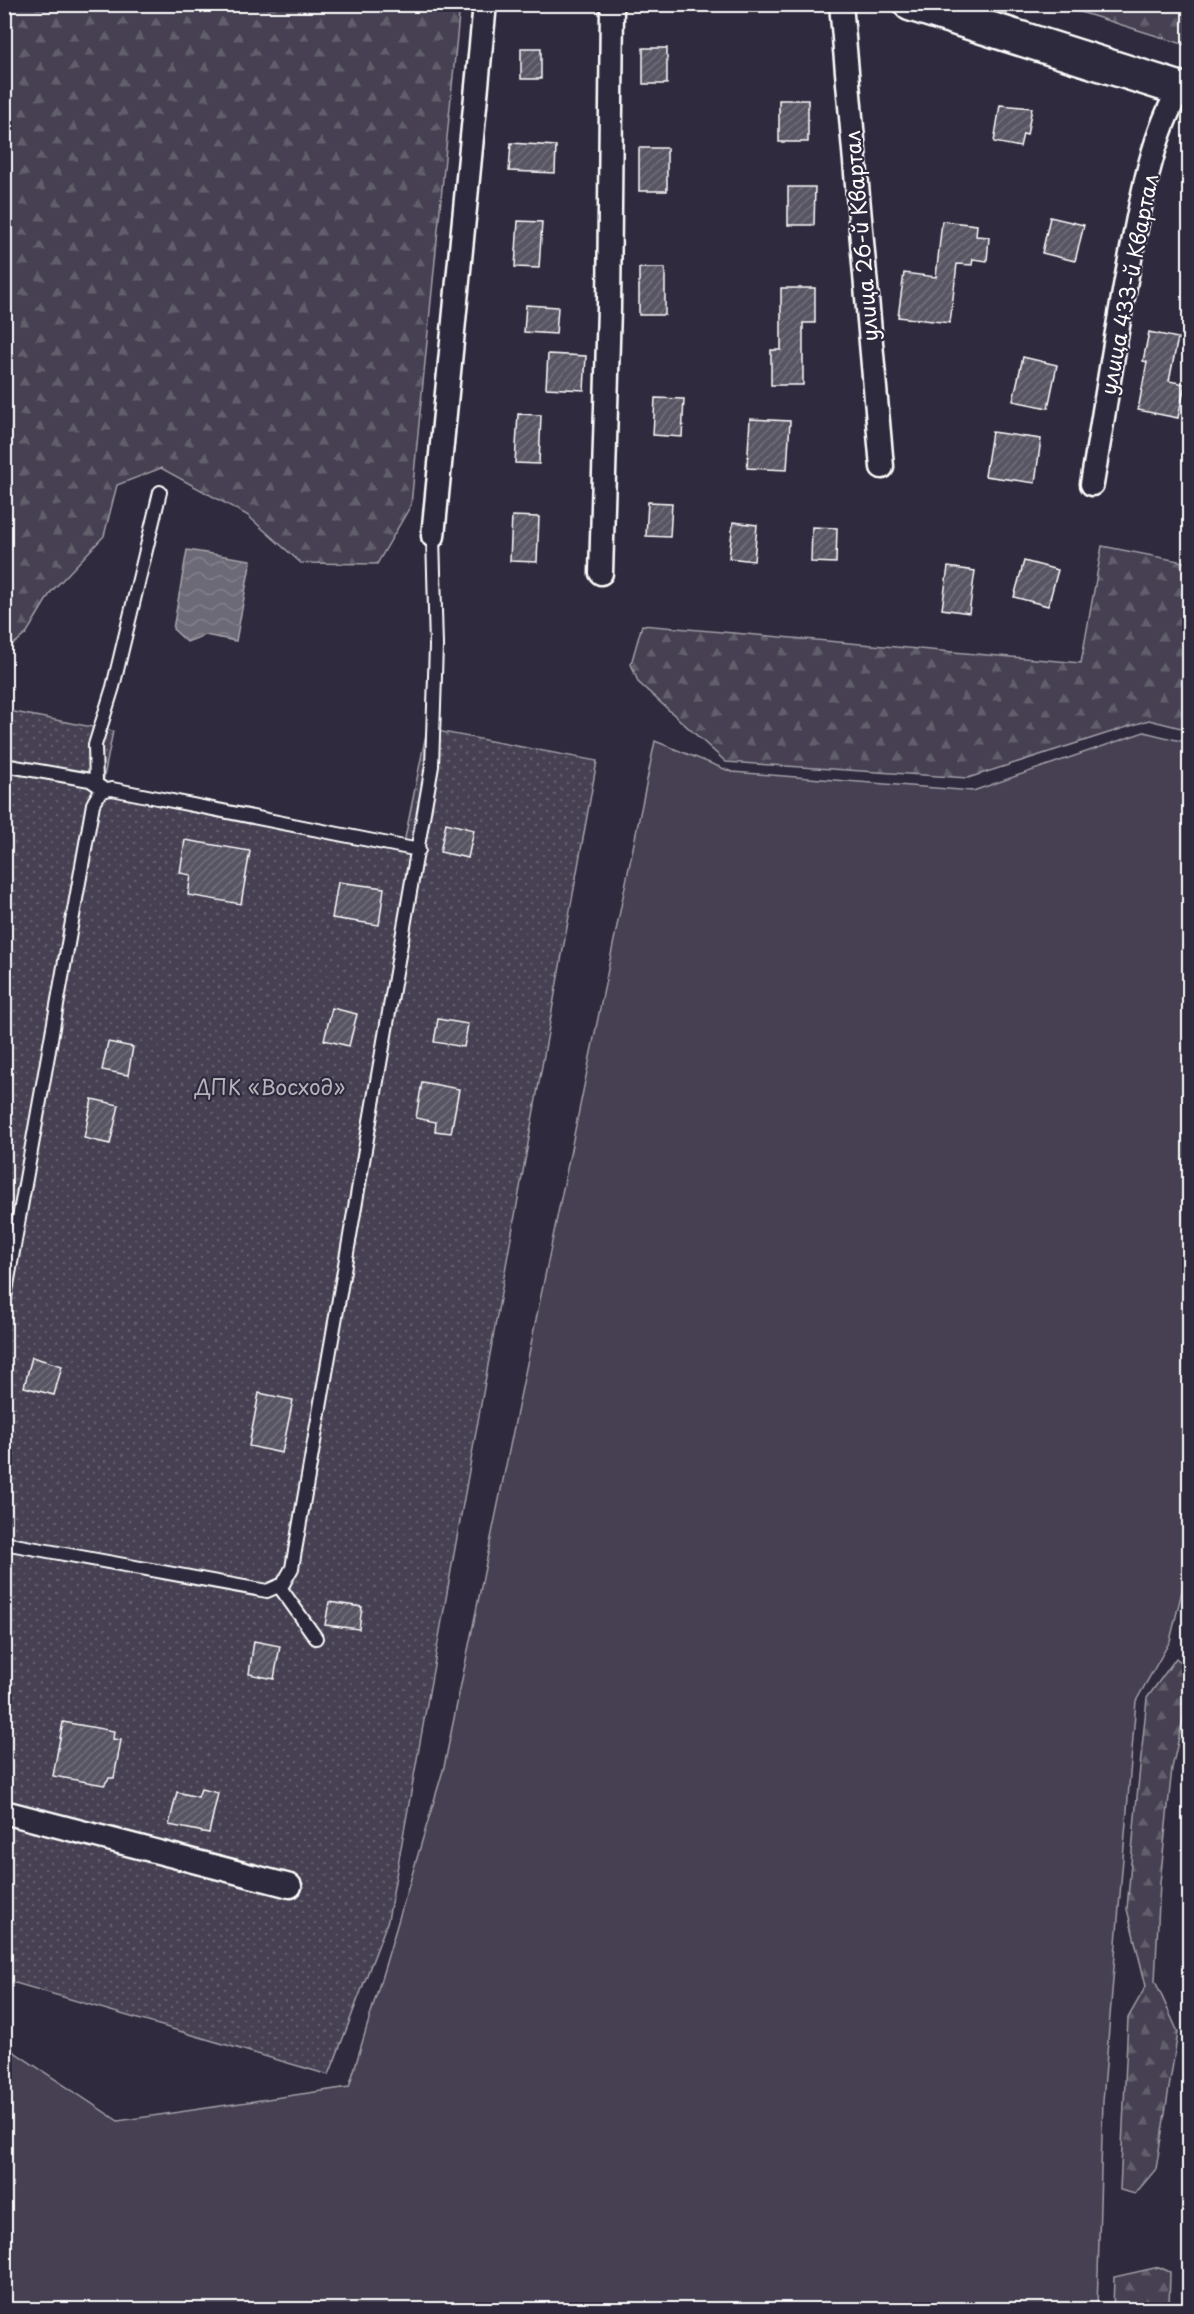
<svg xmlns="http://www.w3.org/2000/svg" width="1194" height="2314" font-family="'Playpen Sans',sans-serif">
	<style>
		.grass { fill: #464152; stroke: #a2a0a8; stroke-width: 1.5 }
		.forest { fill: url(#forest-firs); stroke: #a2a0a8; stroke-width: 1.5 }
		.garden { fill: url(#garden-dots); stroke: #a2a0a8; stroke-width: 1.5 }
		.water { fill: url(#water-waves); stroke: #a7a6ad; stroke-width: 1.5 }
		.building { fill: url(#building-hatch); stroke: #fff; stroke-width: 1.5 }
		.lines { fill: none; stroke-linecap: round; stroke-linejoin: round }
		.lane-casing { stroke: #fff; stroke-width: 16 }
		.street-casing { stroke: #fff; stroke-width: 27 }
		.secondary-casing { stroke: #fff; stroke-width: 38 }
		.lane { stroke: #2f2a3d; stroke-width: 12 }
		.street { stroke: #2f2a3d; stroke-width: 22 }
		.secondary { stroke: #2f2a3d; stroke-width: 33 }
		.labels { text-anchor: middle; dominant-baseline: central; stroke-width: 4.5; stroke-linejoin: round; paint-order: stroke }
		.street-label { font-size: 21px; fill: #fff; stroke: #2f2a3d }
		.park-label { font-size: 21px; fill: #b5b3ba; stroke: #2f2a3d }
	</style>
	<defs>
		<pattern id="forest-firs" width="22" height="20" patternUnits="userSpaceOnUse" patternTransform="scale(1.5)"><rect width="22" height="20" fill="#464152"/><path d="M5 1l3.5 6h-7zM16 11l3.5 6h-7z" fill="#625e6c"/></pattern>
		<pattern id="garden-dots" width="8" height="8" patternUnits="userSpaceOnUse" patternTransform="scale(1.5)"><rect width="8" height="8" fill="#464152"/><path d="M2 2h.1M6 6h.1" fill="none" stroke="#625e6c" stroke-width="1.8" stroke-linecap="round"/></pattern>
		<pattern id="water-waves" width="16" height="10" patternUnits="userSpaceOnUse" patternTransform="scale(1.5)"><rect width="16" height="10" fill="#6d6a77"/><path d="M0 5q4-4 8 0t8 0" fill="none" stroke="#83808b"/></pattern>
		<pattern id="building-hatch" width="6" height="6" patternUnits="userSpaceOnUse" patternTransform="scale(1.5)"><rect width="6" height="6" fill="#595564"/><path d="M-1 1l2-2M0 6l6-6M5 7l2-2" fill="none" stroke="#726e7b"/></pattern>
	</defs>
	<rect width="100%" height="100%" fill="#2f2a3d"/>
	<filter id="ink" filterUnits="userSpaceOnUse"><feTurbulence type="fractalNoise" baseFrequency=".0167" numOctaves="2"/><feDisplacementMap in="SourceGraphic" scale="12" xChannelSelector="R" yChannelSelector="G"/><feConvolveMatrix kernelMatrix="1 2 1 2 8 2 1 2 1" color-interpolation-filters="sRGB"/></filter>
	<g filter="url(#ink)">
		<path class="grass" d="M1144 732 1189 743 1190 1558 1170 1641 1136 1701 1103 2101 1097 2309H5V2046L118 2121 349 2087 444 1767 655 741 732 772 973 791Z"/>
		<path class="forest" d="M5 4 460 5 411 505 377 564 301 563 247 515 161 468 117 485 104 536 51 592 26 634 5 651Z
			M1058 5H1189V46Z
			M1102 546 1189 563V730L1149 720 968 778 726 762 638 682 631 664 642 625 1081 663Z
			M1176 1658 1189 1669V1693L1172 1768 1160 1883 1155 1981 1178 2032 1156 2169 1135 2194 1120 2190 1128 2018 1146 1986 1127 1909 1135 1817 1147 1698Z
			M1159 2267 1170 2272 1169 2309H1113L1114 2277Z"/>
		<path class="garden" d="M4 710 113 731 103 782 404 843 427 729 597 761 388 1920 329 2075 5 1980Z"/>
		<path class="water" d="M187 550 251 560 236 641 205 635 187 642 173 629Z"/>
		<path class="building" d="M521 48H541V79H521Z
			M643 48H667V84H643Z
			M779 100H808V142H779Z
			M1000 105 1032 108 1027 135 1023 134 1020 147 994 142Z
			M511 143 556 146 555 173 509 171Z
			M639 148H667V191H639Z
			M788 187H815L814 225H788Z
			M1050 217 1084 225 1075 261 1042 253Z
			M518 221 542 222 539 268 515 267Z
			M942 221 977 225 976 236 989 237 987 261 973 259 972 265 957 264 950 323 898 317 904 273 936 277Z
			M639 268H665V315H639Z
			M781 288H815V323H803V385H771V350H781Z
			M526 305 558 307 556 334 524 332Z
			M1149 332 1178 338 1169 381 1185 384 1178 418 1138 410 1147 362 1143 361Z
			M548 354 586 356 584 390 546 388Z
			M1023 357 1057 365 1048 408 1013 401Z
			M655 398 684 399 682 437 653 435Z
			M518 414 541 415 539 464 515 463Z
			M750 419 790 421 787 470 747 468Z
			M992 432 1041 439 1035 483 985 476Z
			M648 502 672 503 670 537 646 536Z
			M512 516 539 517 537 562 510 561Z
			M733 522 757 525 754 561 729 558Z
			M812 527 837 528 836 563 811 562Z
			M1024 561 1058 570 1048 606 1014 597Z
			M948 567 975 571 969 613 942 609Z
			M446 823 474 830 468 858 440 852Z
			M185 840 250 851 241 904 188 895 191 875 180 873Z
			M338 882 384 888 379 925 332 918Z
			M332 1008 357 1014 349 1046 324 1040Z
			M438 1019 468 1024 464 1047 434 1042Z
			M108 1042 133 1047 128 1075 102 1070Z
			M422 1082 459 1089 451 1133 435 1131 436 1122 416 1118Z
			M92 1099 119 1105 110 1144 84 1138Z
			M32 1357 62 1366 54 1395 24 1387Z
			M259 1393 293 1400 282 1453 249 1446Z
			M329 1602 362 1607 359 1629 325 1625Z
			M254 1641 280 1646 274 1679 249 1674Z
			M63 1722 114 1731 113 1739 121 1740 114 1778H109L104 1785 53 1776Z
			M201 1789 218 1793 209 1833 169 1825 177 1792 198 1797Z"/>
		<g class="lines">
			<defs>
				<path id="lane" d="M4 765 90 780 102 788
					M96 783 95 745 113 687 160 492
					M4 1302 93 804C98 794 101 790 112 789L419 850
					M4 1543 267 1591 283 1584 292 1568 432 766 436 646 433 536
					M279 1586 316 1638"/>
				<path id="street" d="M841 4 882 467
					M1092 484C1105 408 1116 331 1131 254 1141 202 1152 135 1180 89
					M433 536 485 4
					M601 573 609 308 612 4
					M4 1812 290 1886"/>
				<path id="secondary" d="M911 4 1190 92"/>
			</defs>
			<use href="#lane" class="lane-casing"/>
			<use href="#street" class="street-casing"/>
			<use href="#secondary" class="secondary-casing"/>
			<use href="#lane" class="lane"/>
			<use href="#street" class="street"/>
			<use href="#secondary" class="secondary"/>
		</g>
	</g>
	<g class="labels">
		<g class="street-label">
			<text transform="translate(860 236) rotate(-95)">улица 26-й Квартал</text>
			<text transform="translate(1128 284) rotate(-79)">улица 433-й Квартал</text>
		</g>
		<g class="park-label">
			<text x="270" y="1086">ДПК «Восход»</text>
		</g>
	</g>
	<rect width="1194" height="2314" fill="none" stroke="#2f2a3d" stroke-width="24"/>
	<rect x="12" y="12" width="1170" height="2290" fill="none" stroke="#fff" stroke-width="2" filter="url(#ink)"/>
</svg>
